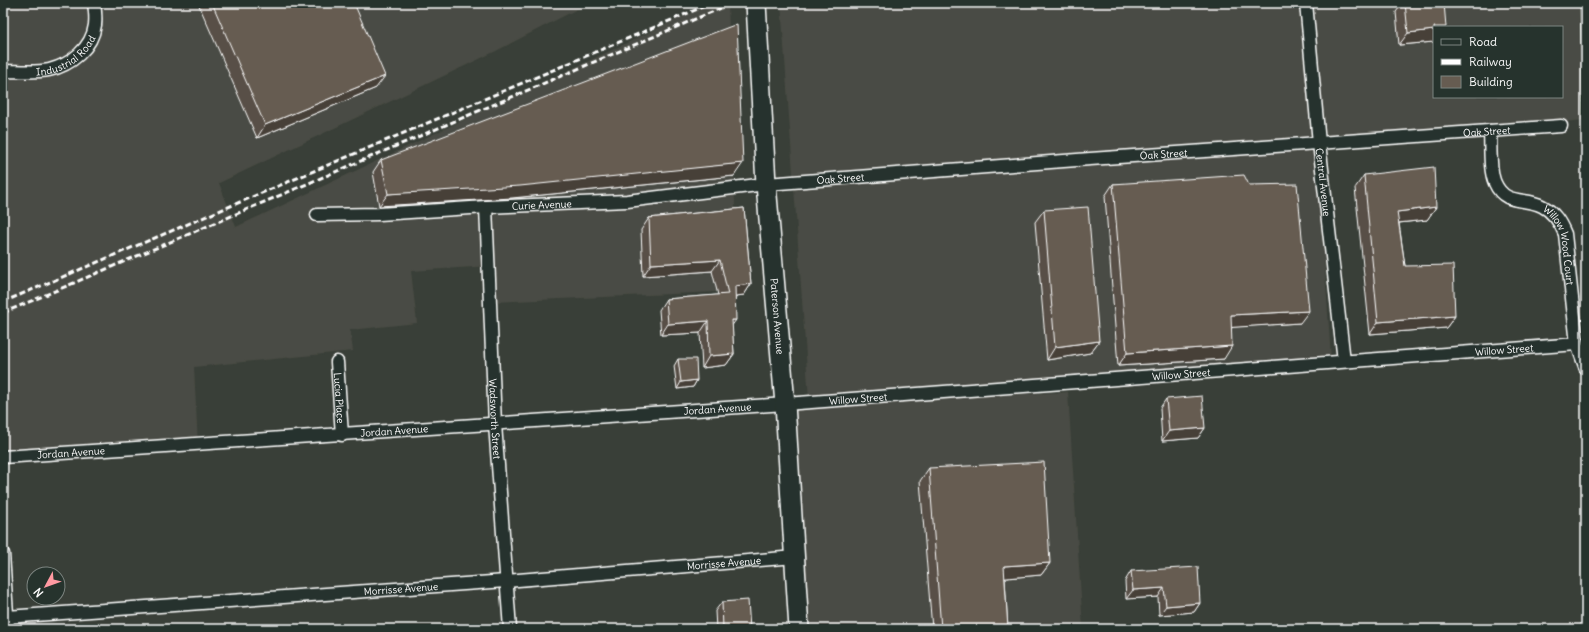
<svg xmlns="http://www.w3.org/2000/svg" width="1589" height="632" font-family="Delius,sans-serif">
	<style>
		.built { fill: #4a4c44; fill-rule: evenodd }
		.forest { fill: url(#forest-firs); stroke: #aab6aa }
		.lines { fill: none; stroke-linecap: round; stroke-linejoin: round }
		.minor-casing { stroke: #fff; stroke-width: 15 }
		.primary-casing { stroke: #fff; stroke-width: 22 }
		.minor { stroke: #26332d; stroke-width: 12 }
		.primary { stroke: #26332d; stroke-width: 19 }
		.rail { stroke: #fff; stroke-width: 3; stroke-dasharray: 6 3; stroke-linecap: butt }
		.wall { fill: #584f46; stroke: #fff }
		.shaded-wall { fill: #474039; stroke: #fff }
		.building { fill: #665c51; stroke: #fff }
		.labels { text-anchor: middle; dominant-baseline: central; stroke-width: 3.5; stroke-linejoin: round; paint-order: stroke }
		.street-label { font-size: 10px; fill: #fff; stroke: #26332d }
	</style>
	<defs>
		<pattern id="forest-firs" width="22" height="20" patternUnits="userSpaceOnUse"><rect width="22" height="20" fill="#556e54"/><path d="M5 1l3.5 6h-7zM16 11l3.5 6h-7z" fill="#6e846e"/></pattern>
	</defs>
	<rect width="100%" height="100%" fill="#393f38"/>
	<filter id="ink" filterUnits="userSpaceOnUse"><feTurbulence type="fractalNoise" baseFrequency=".025" numOctaves="2"/><feDisplacementMap in="SourceGraphic" scale="8" xChannelSelector="R" yChannelSelector="G"/><feConvolveMatrix kernelMatrix="1 2 1 2 8 2 1 2 1" color-interpolation-filters="sRGB"/></filter>
	<g filter="url(#ink)">
		<path class="built" d="M3 3H589L494 52 219 183 236 227 712 3H728L738 291 492 302 489 266 411 271 417 323 350 330 353 351 194 367 198 446 3 463Z
			M781 3H1580L1583 120 1317 147 1331 359 809 399ZM1434 27H1562V97H1434Z
			M1068 392 1083 629H799L785 404Z"/>
		<path class="forest" d="M1580 3H1586V134L1583 120Z"/>
		<g class="lines">
			<defs>
				<g id="minor">
					<path id="s1" d="M1306 3 1319 143 1344 361"/>
					<path id="s2" d="M3 71C18 71 35 73 49 70 71 65 92 48 95 25 96 18 95 10 94 3"/>
					<path id="s3" d="M1490 131C1491 146 1489 170 1495 183 1505 206 1525 197 1542 206 1554 212 1560 222 1565 234L1577 344 1586 369"/>
					<path id="s4" d="M486 207 495 424 510 629"/>
					<path id="s5" d="M317 215 379 214 486 207 627 201 766 184 1090 159 1561 126"/>
					<path id="s6" d="M337 362 342 435"/>
					<path id="s7" d="M3 457 785 404 1577 344"/>
					<path d="M3 554 8 629"/>
					<path id="s8" d="M7 617 506 581 795 557"/>
				</g>
				<g id="primary">
					<path id="s9" d="M756 3 766 184 785 404 799 629"/>
				</g>
			</defs>
			<use href="#minor" class="minor-casing"/>
			<use href="#primary" class="primary-casing"/>
			<use href="#minor" class="minor"/>
			<use href="#primary" class="primary"/>
			<path class="rail" d="M3 302 712 3
				M3 313 733 3"/>
		</g>
		<path class="wall" d="M198 3H354L376 88 257 138Z
			M1403 3H1444L1434 27V42L1399 45 1396 12Z
			M381 160 734 176 512 198 379 206 373 172Z
			M1364 175 1436 207 1427 220 1399 223 1405 266 1455 316 1446 328 1370 334 1355 188Z
			M1113 184 1249 185 1300 323 1232 327 1224 359 1118 366 1105 196Z
			M744 208 751 284 744 295 736 296 732 325 734 354 726 365 702 368 700 333 661 335 659 310 666 299 718 295 712 271 643 276 641 230 649 218Z
			M1044 210 1099 341 1090 353 1047 360 1035 222Z
			M678 359 697 380 693 387 677 389 674 366Z
			M1166 399 1205 428 1198 438 1162 441 1160 408Z
			M929 468 1050 563 1041 575 1005 578 1008 629H932L920 481Z
			M1131 571 1200 603 1194 612 1159 615 1158 597 1126 599 1125 581Z
			M722 602 750 629H716L715 611Z"/>
		<path class="shaded-wall" d="M1434 30V42L1399 45 1408 33Z
			M385 76 376 88 257 138 265 125Z
			M743 163 734 176 512 198 379 206 388 194Z
			M1436 207 1427 220 1388 224 1397 212Z
			M720 260 712 271 643 276 651 264Z
			M751 284 744 295 728 297 735 286Z
			M1309 311 1300 323 1223 328 1231 315Z
			M1455 316 1446 328 1370 334 1378 322Z
			M732 320H736L728 331Z
			M708 321 700 333 661 335 668 324Z
			M1099 341 1090 353 1047 360 1055 347Z
			M1232 346 1224 359 1118 366 1127 353Z
			M734 354 726 365 702 368 709 356Z
			M697 380 693 387 677 389 681 382Z
			M1205 428 1198 438 1162 441 1169 431Z
			M1050 563 1041 575 996 579 1004 566Z
			M1164 588 1158 597 1126 599 1133 590Z
			M1200 603 1194 612 1159 615 1166 606Z"/>
		<path class="building" d="M212 3H354L385 76 265 125Z
			M1405 3H1444L1446 27H1434V30L1408 33Z
			M737 24 743 163 520 186 388 194 381 160Z
			M1434 167 1436 207 1397 212 1405 266 1453 265 1455 316 1378 322 1364 175Z
			M1244 175 1249 185 1297 184 1309 311 1231 315 1232 346 1127 353 1113 184Z
			M1088 207 1099 341 1055 347 1044 210Z
			M744 208 751 284 735 286 736 320H732L734 354 709 356 708 321 668 324 666 299 728 294 720 260 651 264 649 218Z
			M678 359H696L697 380 681 382Z
			M1202 396 1205 428 1169 431 1166 399Z
			M1044 462 1050 563 1004 566 1008 629H941L929 468Z
			M1198 567 1200 603 1166 606 1164 588 1133 590 1131 571Z
			M748 600 750 629H723L722 602Z"/>
	</g>
	<g class="labels">
		<g class="street-label">
			<text stroke="none"><textPath href="#s2" startOffset="68">Industrial Road</textPath></text>
			<text stroke="none"><textPath href="#s5" startOffset="1173">Oak Street</textPath></text>
			<text stroke="none"><textPath href="#s5" startOffset="849">Oak Street</textPath></text>
			<text stroke="none"><textPath href="#s5" startOffset="525">Oak Street</textPath></text>
			<text stroke="none"><textPath href="#s1" startOffset="180">Central Avenue</textPath></text>
			<text stroke="none"><textPath href="#s5" startOffset="225">Curie Avenue</textPath></text>
			<text stroke="none"><textPath href="#s3" startOffset="153">Willow Wood Court</textPath></text>
			<text stroke="none"><textPath href="#s9" startOffset="314">Paterson Avenue</textPath></text>
			<text stroke="none"><textPath href="#s7" startOffset="1505">Willow Street</textPath></text>
			<text stroke="none"><textPath href="#s7" startOffset="1181">Willow Street</textPath></text>
			<text stroke="none"><textPath href="#s6" startOffset="36">Lucia Place</textPath></text>
			<text stroke="none"><textPath href="#s7" startOffset="857">Willow Street</textPath></text>
			<text stroke="none"><textPath href="#s7" startOffset="716">Jordan Avenue</textPath></text>
			<text stroke="none"><textPath href="#s4" startOffset="212">Wadsworth Street</textPath></text>
			<text stroke="none"><textPath href="#s7" startOffset="392">Jordan Avenue</textPath></text>
			<text stroke="none"><textPath href="#s7" startOffset="68">Jordan Avenue</textPath></text>
			<text stroke="none"><textPath href="#s8" startOffset="719">Morrisse Avenue</textPath></text>
			<text stroke="none"><textPath href="#s8" startOffset="395">Morrisse Avenue</textPath></text>
		</g>
	</g>
	<rect width="1589" height="632" fill="none" stroke="#26332d" stroke-width="16"/>
	<rect x="8" y="8" width="1573" height="616" fill="none" stroke="#fff" stroke-width="1.5" filter="url(#ink)"/>
	<rect x="1433" y="26" width="130" height="72" fill="#26332d" stroke="#7d8581"/>
	<rect x="1441" y="39" width="20" height="6" fill="#26332d" stroke="#7d8581"/>
	<text x="1469" y="46" font-size="12" fill="#ffffff">Road</text>
	<rect x="1441" y="59" width="20" height="6" fill="#ffffff" stroke="#7d8581"/>
	<text x="1469" y="66" font-size="12" fill="#ffffff">Railway</text>
	<rect x="1441" y="76" width="20" height="12" fill="#665c51" stroke="#7d8581"/>
	<text x="1469" y="86" font-size="12" fill="#ffffff">Building</text>
	<g transform="translate(46 586) rotate(229)"><circle r="19" fill="#26332d" stroke="#7d8581"/>
	<path d="M0-3L7 15L0 10L-7 15Z" fill="#ff9aa2"/>
	<text y="-6" font-size="11" font-weight="bold" text-anchor="middle" fill="#ffffff">N</text>
	</g>
</svg>
